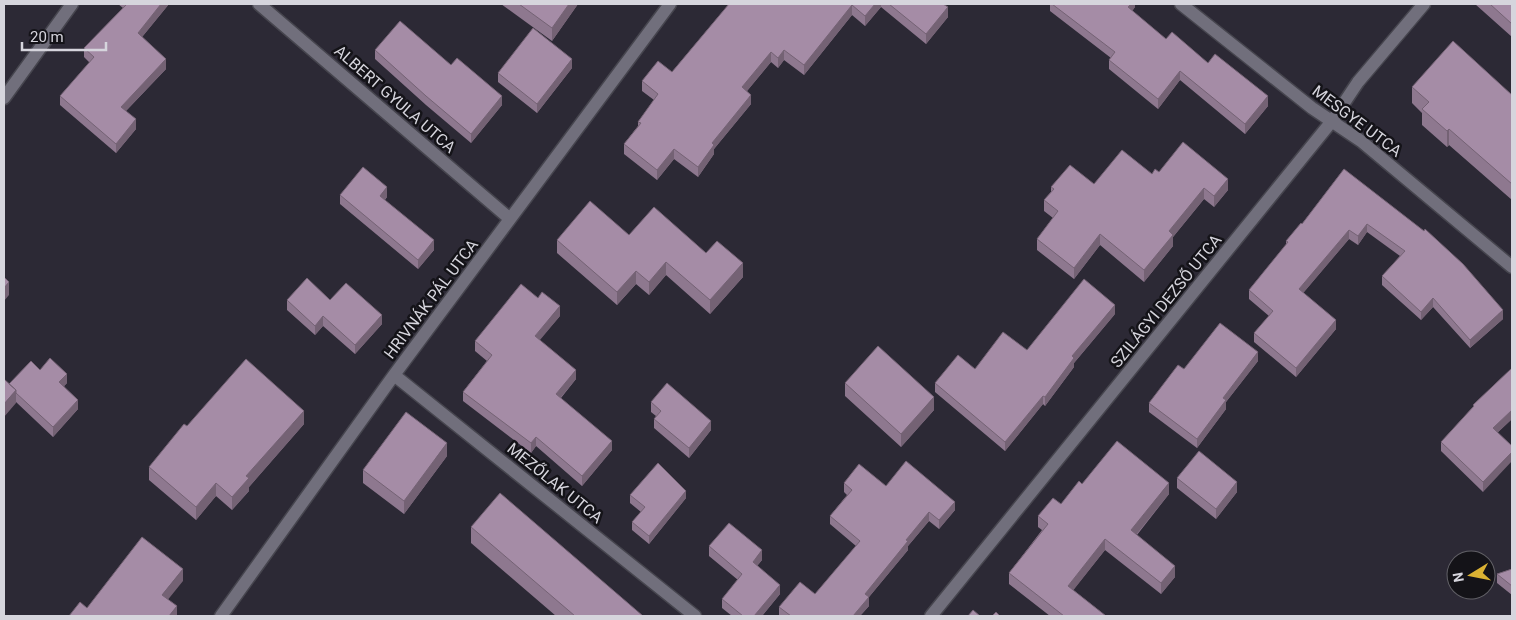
<svg xmlns="http://www.w3.org/2000/svg" width="1516" height="620" font-family="Roboto,sans-serif">
	<style>
		.lines { fill: none; stroke-linecap: round; stroke-linejoin: round }
		.street-casing { stroke: #46454e; stroke-width: 15 }
		.street { stroke: #716f7c; stroke-width: 12 }
		.wall { fill: #8e788f }
		.shaded-wall { fill: #746274 }
		.building { fill: #a58ca6; stroke: #746274 }
		.labels { text-anchor: middle; dominant-baseline: central; stroke-width: 5; stroke-linejoin: round; paint-order: stroke }
		.street-label { font-size: 16px; fill: #d6d5dd; stroke: #141318 }
	</style>
	<rect width="100%" height="100%" fill="#2c2935"/>
	<g class="lines">
		<defs>
			<path id="street" d="M259 4 510 219
				M1181 4 1312 108 1361 141 1512 267
				M4 98 72 4
				M394 375 695 616
				M221 616 394 375 670 4
				M931 616 1332 121 1358 82 1424 4"/>
		</defs>
		<use href="#street" class="street-casing"/>
		<use href="#street" class="street"/>
	</g>
	<path class="wall" d="M118 4H169L142 37 166 69 126 111 136 129 116 153 60 105V96L90 63 84 57V48L123 8Z
		M501 4H578L552 41Z
		M729 4H943L948 17 926 44 881 7 865 26 852 15 804 75 784 60 778 68 771 62 747 91 751 104 714 149V154L698 177 674 159 657 180 624 154V144L638 126V122L654 100 642 91V81L672 72Z
		M1050 4H1135V7L1132 11 1166 39 1208 63 1268 106 1245 134 1180 80 1158 109 1109 69V60L1111 58 1050 11Z
		M1475 4H1512V37Z
		M375 50 451 65 502 105 471 143 426 105 375 59Z
		M572 68 537 113 498 82V73Z
		M1412 87 1512 95V200L1449 145 1447 147 1422 125V113L1412 103Z
		M1344 169 1503 319 1470 348 1433 307 1421 320 1382 285V276L1400 256 1367 232 1358 245 1349 239 1303 293 1336 329 1296 377 1254 342V333L1269 316 1249 299V290L1286 245V241L1302 224Z
		M1152 174 1228 190 1214 207 1204 199 1173 237V246L1144 282 1100 245 1074 279 1037 250V239L1053 218 1044 211V200L1051 192V187L1094 184Z
		M340 195 387 197 385 200 434 250 418 269 340 204Z
		M629 235 706 253 743 277 710 314 666 275 649 295 636 284 617 305 557 253V240Z
		M287 300H330L382 324 355 354 323 326 315 335 287 310Z
		M1115 314 1074 363V367L1045 406 1043 404 1005 451 935 392V383L1027 350Z
		M560 316 539 340 576 379 561 398 612 450 582 486 536 446 531 453 463 401V392L487 361 475 351V341Z
		M1258 361 1226 402V409L1197 448 1149 412V403L1184 369Z
		M1512 368V419L1498 432 1483 492 1441 451V442L1473 407V405Z
		M40 370 67 383 64 386 78 409 53 437 16 402V403L9 384Z
		M845 383 934 410 901 447 845 396Z
		M651 402 711 430 689 458 654 428V419L656 416 651 412Z
		M304 424 249 487V491L232 510 216 496 196 520 149 480V467L187 426Z
		M447 456 404 514 363 483V470Z
		M1177 478 1237 492 1216 519 1177 488Z
		M844 483 886 486 955 510 939 529 929 521 908 546V550L869 597V606L860 616H780L779 615V607L815 594 856 546 830 524V516L847 495 844 492Z
		M1082 484 1169 494 1137 535 1175 577 1161 594 1105 550 1073 590 1106 616H1050L1009 584V573L1042 530 1038 527V516L1061 504Z
		M630 495 686 498 649 544 632 530V522L641 512 630 503Z
		M471 527 643 616H556L471 543Z
		M709 546 762 560 757 566 780 594 762 616H732L722 608V599L738 580 709 556Z
		M1512 569V595L1497 583V574Z"/>
	<path class="shaded-wall" d="M161 4H169L138 42V33Z
		M569 4H578L552 41V28Z
		M875 4H881V7L865 26V16Z
		M1131 4H1135V7L1128 17V7Z
		M852 5V15L804 75V65Z
		M948 7V17L926 44V34Z
		M784 50V60L778 68V58Z
		M771 52V62L742 97V87Z
		M166 59V69L121 116V107Z
		M572 59V68L537 113V104Z
		M1180 71V80L1158 109V99Z
		M751 95V104L714 149V154L698 177V167L712 143Z
		M502 96V105L471 143V134Z
		M1268 96V106L1245 134V124Z
		M136 119V129L116 153V144Z
		M1449 129V145L1447 147V131Z
		M674 149V159L657 180V170Z
		M1228 179V190L1214 207V196Z
		M387 187V197L380 205V196Z
		M1204 188V199L1173 237V246L1144 282V270L1169 231Z
		M1367 224V232L1358 245V236Z
		M1349 230V239L1299 298V289Z
		M1100 234V245L1074 279V268Z
		M434 240V250L418 269V260Z
		M666 262V275L649 295V282Z
		M743 263V277L710 314V300Z
		M636 271V284L617 305V292Z
		M9 282V295L4 301V288Z
		M1433 298V307L1421 320V312Z
		M1115 305V314L1074 363V367L1045 406V397L1072 356Z
		M560 306V316L535 346V336Z
		M1503 310V319L1470 348V340Z
		M382 315V324L355 354V345Z
		M323 316V326L315 335V326Z
		M1336 320V329L1296 377V368Z
		M1258 352V361L1226 402V409L1197 448V439L1223 398Z
		M576 370V379L556 403V394Z
		M67 374V383L59 391V382Z
		M16 390V403L4 417V404Z
		M1043 396V404L1005 451V442Z
		M934 397V410L901 447V434Z
		M78 400V409L53 437V427Z
		M1512 410V419L1493 437V428Z
		M304 411V424L249 487V491L232 510V497L246 476Z
		M711 421V430L689 458V448Z
		M536 437V446L531 453V443Z
		M612 441V450L582 486V476Z
		M447 443V456L404 514V501Z
		M1512 452V461L1483 492V482Z
		M1237 482V492L1216 519V509Z
		M216 483V496L196 520V507Z
		M1169 483V494L1131 541V530Z
		M686 491V498L649 544V536Z
		M955 502V510L939 529V520Z
		M929 512V521L908 546V550L869 597V606L860 616H853L865 594 906 540Z
		M1105 539V550L1068 597V586Z
		M762 550V560L753 571V562Z
		M1175 566V577L1161 594V583Z
		M183 569V581L162 607V595Z
		M780 585V594L762 616H754Z
		M177 606V616H169Z"/>
	<path class="building" d="M127 4H161L138 33 166 59 121 107 136 119 116 144 60 96 94 57 84 48Z
		M519 4H569L552 28Z
		M729 4H875L865 16 852 5 804 65 784 50 778 58 771 52 742 87 751 95 712 143 714 145 698 167 674 149 657 170 624 144 641 123 638 122 658 94 642 81 658 61 672 72Z
		M889 4H943L948 7 926 34Z
		M1052 4H1131L1128 7 1166 39 1172 32 1208 63 1215 54 1268 96 1245 124 1180 71 1158 99 1109 60 1115 52Z
		M1490 4H1512V24Z
		M400 21 451 65 457 58 502 96 471 134 426 96 375 50Z
		M533 28 572 59 537 104 498 73Z
		M1453 41 1512 95V184L1449 129 1447 131 1422 109 1429 102 1412 87Z
		M1183 142 1228 179 1214 196 1204 188 1169 231 1173 235 1144 270 1100 234 1074 268 1037 239 1058 211 1044 200 1054 189 1051 187 1070 165 1094 184 1122 150 1152 174 1155 169 1159 172Z
		M363 167 387 187 380 196 434 240 418 260 340 195Z
		M1344 169 1424 231 1425 229 1463 264 1503 310 1470 340 1433 298 1421 312 1382 276 1405 251 1367 224 1358 236 1349 230 1299 289 1336 320 1296 368 1254 333 1273 311 1249 290 1288 242 1286 241 1301 223 1302 224Z
		M590 201 629 235 654 207 706 253 717 241 743 263 710 300 666 262 649 282 636 271 617 292 557 240Z
		M4 277 9 282 4 288Z
		M307 278 330 300 346 283 382 315 355 345 323 316 315 326 287 300Z
		M1084 279 1115 305 1072 356 1074 358 1045 397 1043 396 1005 442 935 383 958 355 975 369 1003 332 1027 350Z
		M521 284 538 298 542 292 560 306 535 336 576 370 556 394 612 441 582 476 536 437 531 443 463 392 492 355 475 341Z
		M1220 323 1258 352 1223 398 1226 400 1197 439 1149 403 1178 365 1184 369Z
		M878 346 934 397 901 434 845 383Z
		M50 358 67 374 59 382 78 400 53 427 16 393V390L9 384 31 361 40 370Z
		M246 359 304 411 246 476 249 478 232 497 216 483 196 507 149 467 184 424 187 426Z
		M1512 368V410L1493 428 1512 446V452L1483 482 1441 442 1474 406 1473 405Z
		M4 379 16 390 4 404Z
		M667 383 711 421 689 448 654 419 661 411 651 402Z
		M406 412 447 443 404 501 363 470Z
		M1117 441 1169 483 1131 530 1175 566 1161 583 1105 539 1068 586 1106 616H1064L1009 573 1048 524 1038 516 1053 498 1061 504 1079 481 1082 484Z
		M1199 451 1237 482 1216 509 1177 478Z
		M906 461 955 502 939 520 929 512 906 540 908 541 865 594 869 597 853 616H791L779 607 800 582 815 594 860 541 830 516 852 490 844 483 859 464 886 486Z
		M658 463 686 491 649 536 632 522 645 507 630 495Z
		M500 493 643 616H575L471 527Z
		M729 523 762 550 753 562 780 585 754 616H743L722 599 742 574 709 546Z
		M142 537 183 569 162 595 177 606 169 616H69L80 602 87 608Z
		M1512 569V586L1497 574Z
		M973 610 980 616H968Z
		M996 612 1000 616H992Z"/>
	<g class="labels">
		<g class="street-label">
			<text transform="translate(395 99) rotate(41)">ALBERT GYULA UTCA</text>
			<text transform="translate(1357 121) rotate(37)">MESGYE UTCA</text>
			<text transform="translate(431 299) rotate(-53)">HRIVNÁK PÁL UTCA</text>
			<text transform="translate(1166 301) rotate(-51)">SZILÁGYI DEZSŐ UTCA</text>
			<text transform="translate(555 483) rotate(39)">MEZŐLAK UTCA</text>
		</g>
	</g>
	<rect width="1516" height="620" fill="none" stroke="#d6d5dd" stroke-width="10"/>
	<g transform="translate(1471 575) rotate(260)"><circle r="24" fill="#141318" stroke="#626167"/>
	<path d="M0-4L9 19L0 12L-9 19Z" fill="#dbb233"/>
	<text y="-8" font-size="14" font-weight="bold" text-anchor="middle" fill="#d6d5dd">N</text>
	</g>
	<path d="M22 42v8h84v-8" fill="none" stroke="#d6d5dd" stroke-width="2.5"/>
	<text x="30" y="42" font-size="15" fill="#d6d5dd" stroke="#141318" stroke-width="4" paint-order="stroke">20 m</text>
</svg>
